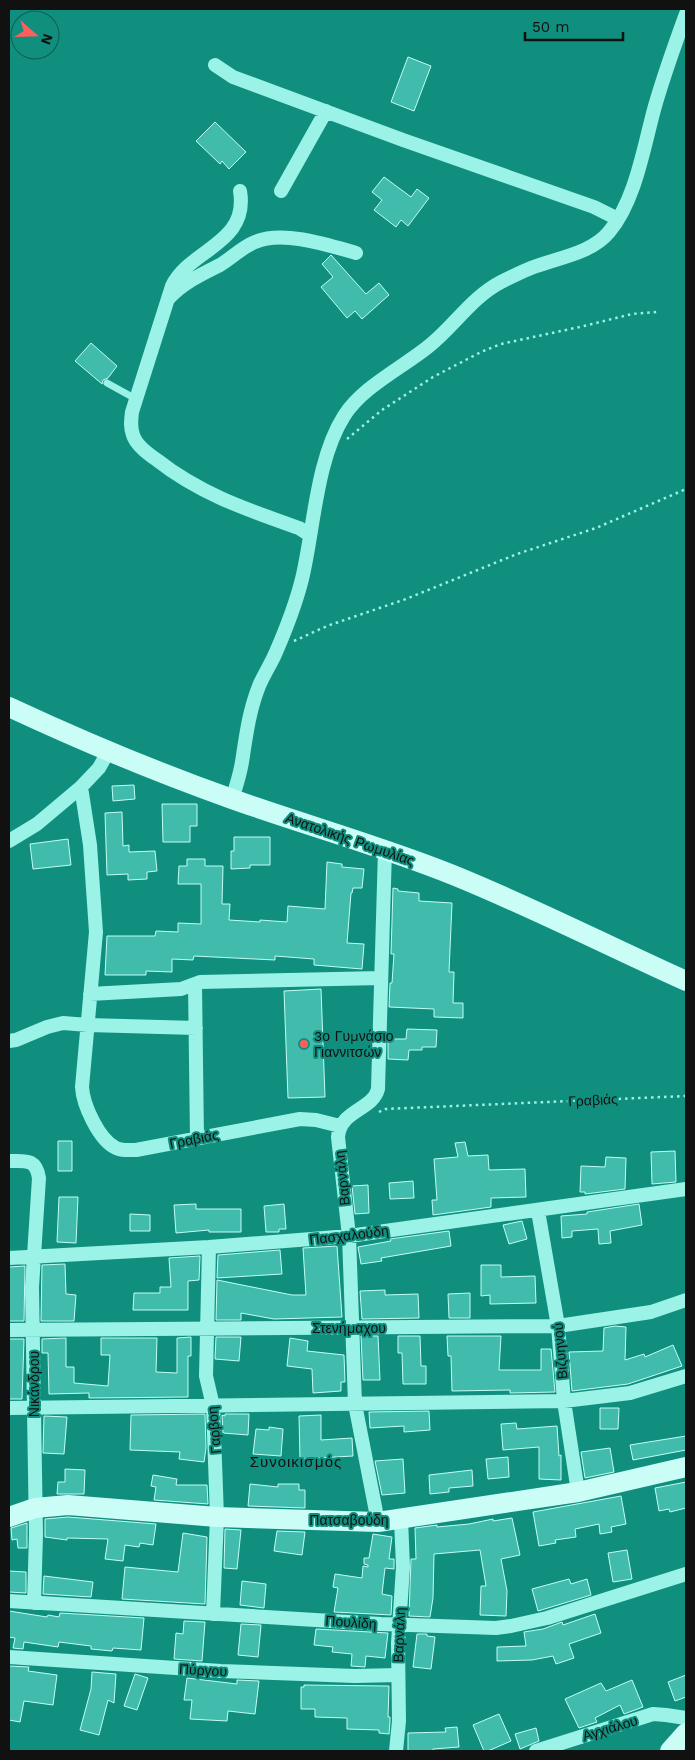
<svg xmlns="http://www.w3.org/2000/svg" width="695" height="1760" font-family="'Work Sans',sans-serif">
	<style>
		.building { fill: #41bcac; stroke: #c1fdf5 }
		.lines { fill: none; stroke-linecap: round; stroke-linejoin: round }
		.path { stroke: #9af3e6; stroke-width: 2.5; stroke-dasharray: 2.5 4; stroke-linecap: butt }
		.lane { stroke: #9af3e6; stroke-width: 7 }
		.street { stroke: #9af3e6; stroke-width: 14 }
		.secondary { stroke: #c9fdf6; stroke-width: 20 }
		.poi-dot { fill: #ff5f5b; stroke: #108f7f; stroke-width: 2 }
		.labels { text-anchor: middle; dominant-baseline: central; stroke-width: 4; stroke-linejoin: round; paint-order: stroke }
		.street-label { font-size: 14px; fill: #111; stroke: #108f7f }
		.poi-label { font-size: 14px; fill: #111; stroke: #108f7f; text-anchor: start }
		.neighbourhood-label { font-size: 15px; letter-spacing: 1px; fill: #111; stroke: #108f7f }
	</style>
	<rect width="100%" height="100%" fill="#108f7f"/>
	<path class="building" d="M408 57 431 66 414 111 391 102Z
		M215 122 246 152 229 169 222 161 220 164 196 141Z
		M384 177 411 197 417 189 429 198 408 226 401 220 396 227 374 210 382 200 372 192Z
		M331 255 366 294 379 283 389 295 362 319 355 311 347 318 321 287 333 277 322 264Z
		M91 343 117 366 108 378 103 380 102 384 75 361Z
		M134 785 135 799 113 801 112 786Z
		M162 804H197V826H190V842H163Z
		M122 812 123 846 129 845V852L155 851 157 871 147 872V879L128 880V874L107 875 105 813Z
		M234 837H270V865H250V868L231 869V851H234Z
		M68 839 71 865 33 869 30 844Z
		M187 859H205V866H223L222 904H230L229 920 260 922V920L287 922 288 906 325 909 327 862 342 864V867L364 869 362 888H353L352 893H351L347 943 364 944 362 969 314 965V959L275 956V960L194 956 193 960 172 959V972L146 971V975H105L107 936H155L156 931 178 932V923L201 924V884H178L179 866H187Z
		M393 888 398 889V891L419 893V901L452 903 449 972H454L453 1003H463V1018L434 1017V1009L389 1007 390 983H392L394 954H391Z
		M321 989 325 1097 288 1098 284 991Z
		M407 1029 437 1030 436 1047H422V1050H409L408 1060 388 1059V1039H406Z
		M58 1141H72V1171H58Z
		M465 1142 468 1156 488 1155 489 1170 525 1169 526 1197 491 1198V1207L433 1215 432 1200H437L434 1159 458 1157 455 1143Z
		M675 1151 676 1182 652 1184 651 1152Z
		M606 1157 626 1158 625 1189 585 1194V1192H580L581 1166 605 1167Z
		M413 1181 414 1198 390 1199 389 1183Z
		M368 1185 369 1213 355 1214 352 1186Z
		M59 1197H78L76 1243 57 1242Z
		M196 1204V1209H241V1232H209V1230L176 1233 174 1205Z
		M284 1204 286 1229H279V1232H266L264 1206Z
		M639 1204 642 1225 610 1231 611 1243 599 1244 598 1229 572 1231V1237L562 1238 561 1216 587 1214V1212Z
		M130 1214 150 1215V1231H130Z
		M522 1221 527 1239 509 1244 503 1225Z
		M449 1231 451 1246 381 1258 382 1261 361 1264 358 1247 391 1241 390 1239Z
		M337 1246 342 1317 274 1319 241 1313V1320H216L217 1280 292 1295H306L303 1248Z
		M280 1250 282 1274 217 1278 218 1255Z
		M200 1256 199 1280 188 1281V1310H133L134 1293H160V1287H171L169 1258Z
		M65 1264 66 1294 76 1295 74 1321H41L42 1265Z
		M481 1265H501V1277L535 1276 536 1303 490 1304V1295L481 1296Z
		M25 1266 24 1321H9V1267Z
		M385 1290V1295L418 1294 419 1318 362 1319 360 1291Z
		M470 1293V1318H449L448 1294Z
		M615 1326 626 1327 625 1360 644 1354 645 1357 673 1345 682 1366 628 1384 572 1391 569 1352 603 1351 604 1328Z
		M361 1336H378L380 1380H363Z
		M398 1336H420L421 1366H426V1384H403L402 1353H398Z
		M447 1336H501L499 1370H541V1349H551L555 1392 510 1393V1390L452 1391 451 1356H448Z
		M191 1337V1356H188V1397L89 1398V1393L49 1394 48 1353H42V1339L66 1338V1367H74V1383L108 1386 110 1355H101V1338H157L156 1372 177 1373V1338Z
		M216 1337H241L239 1361 215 1359Z
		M290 1338 308 1341 307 1351 344 1355 345 1382H341V1391L313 1393 312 1369 287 1366Z
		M9 1339H24L22 1399H9Z
		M600 1408H619L618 1429H600Z
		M429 1411 430 1430 404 1432V1426L370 1428 369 1412Z
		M205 1414 206 1448 204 1462 179 1459 180 1452 130 1450 131 1415Z
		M225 1414H249L248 1435 223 1433 222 1415 225 1416Z
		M321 1415V1440L352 1438 353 1456 300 1459 299 1416Z
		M44 1416 67 1417 64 1454 43 1453Z
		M516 1423 517 1429 557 1426 559 1456 561 1455V1480L539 1479V1447L503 1450 501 1424Z
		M269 1427 283 1429 281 1456 253 1454 256 1429 269 1430Z
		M686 1436V1450L633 1460 630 1445Z
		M610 1448 614 1472 585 1478 581 1452Z
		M508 1457 509 1477 488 1479 486 1459Z
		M403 1459 405 1493 382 1495 375 1461Z
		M65 1469 85 1470 84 1494H57L58 1482H65Z
		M472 1470 473 1486 449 1488V1492L430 1494 429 1475Z
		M153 1475 177 1479 176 1485H207L208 1504 154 1500 156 1487 151 1486Z
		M686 1482V1508L670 1512 669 1509 659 1511 655 1488Z
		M250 1484 278 1487V1484H299V1490H305V1508L248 1506Z
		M621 1496 626 1524 611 1527 612 1532 600 1534 599 1524 575 1529 576 1537 555 1540 556 1543 539 1546 533 1512Z
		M68 1517 156 1524 153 1545 140 1543 139 1547 125 1545 123 1561 105 1559 108 1539 67 1538V1540L45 1537V1519Z
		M512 1518 520 1555 501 1559 507 1591 506 1616 480 1615 481 1586H486L480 1550 434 1554 433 1598 430 1617 409 1616 411 1559H416L415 1528 437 1525V1527L469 1524 493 1519V1521Z
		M27 1523V1548H18L17 1539 12 1540 11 1528Z
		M225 1529 241 1530 237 1569 224 1568Z
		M277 1531 305 1532 302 1555 274 1551Z
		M183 1533 207 1537 205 1604 122 1599 125 1567 178 1572Z
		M373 1534 392 1537 389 1559H394V1569L385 1568 382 1594 392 1596 391 1615 334 1612 338 1588 333 1587 335 1574 362 1578 363 1566 368 1567V1565L364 1564V1558H369Z
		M627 1550 632 1579 613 1582 608 1553Z
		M9 1571 26 1572V1593L9 1592Z
		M44 1576 93 1582 91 1597 43 1594Z
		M569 1579 571 1584 587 1579 591 1595 538 1611 532 1589Z
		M242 1581 266 1584 264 1608 240 1605Z
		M9 1611 47 1617 48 1615 59 1617 60 1613 144 1618 141 1650 113 1648 112 1651 91 1649V1646L59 1642 58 1647 24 1642 23 1649 13 1648 15 1638 9 1637Z
		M595 1614 601 1633 569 1644 574 1658 556 1664 553 1656 532 1660 497 1661V1647L526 1646 524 1632 543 1629 562 1622 563 1625Z
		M184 1621 205 1622 202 1661 174 1659 176 1633 183 1634Z
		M241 1624 261 1625 258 1657 238 1655Z
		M316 1629 388 1633 385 1658 366 1656 365 1667 351 1666 352 1654 332 1652 333 1647 314 1645Z
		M417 1634H427V1636L435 1637 431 1669 413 1667Z
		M9 1666 29 1667 28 1671 57 1675 53 1705 24 1701 20 1722 9 1720Z
		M92 1672 116 1674 114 1703 108 1700 99 1735 80 1730 91 1689Z
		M135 1674 148 1678 137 1710 124 1706Z
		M686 1675V1697L675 1701 668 1682Z
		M187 1678 237 1684V1680L259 1681 255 1714 228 1711 227 1721 190 1719 192 1700H184Z
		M632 1680 643 1707 624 1714 620 1705 595 1718 597 1722 579 1728 565 1699 601 1683 606 1691Z
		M304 1685 389 1686 388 1717H390V1721L389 1734 379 1733V1730L347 1729V1718L315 1717V1709H301V1687H304Z
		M499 1714 511 1741 488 1751H484L473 1725Z
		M457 1727 459 1747 433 1749V1751H408V1733L446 1732 445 1728Z
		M536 1728 539 1741 520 1749 515 1734Z"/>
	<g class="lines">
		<path class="path" d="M347 439 382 410 433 377 481 352 501 344 584 326 632 314 657 312
			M294 641 327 626 406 599 517 554 596 528 686 489
			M379 1112 385 1109 686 1096"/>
		<path class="lane" d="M107 383 136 399"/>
		<path class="street" d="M215 65 233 77 403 140 594 207 618 219
			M240 191C249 244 190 249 172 286L132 412C131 421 130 427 133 435 136 445 148 454 157 460 200 494 248 510 299 528L310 535
			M281 191 326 111
			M169 298C183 283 202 274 220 265 232 258 242 247 255 242 283 230 328 245 356 253
			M108 752 99 768 81 787 90 845 96 932 82 1087C83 1105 99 1140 116 1148 122 1151 129 1150 136 1150L300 1119 316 1120 340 1126
			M232 799C236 787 240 774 242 762 246 736 249 711 259 686 264 674 271 664 276 652 286 629 296 603 302 579 314 529 316 460 344 416 362 387 402 368 429 346 454 326 472 297 501 282 511 277 521 272 531 268 556 258 591 254 609 232 636 200 644 145 655 106 664 75 675 44 686 14
			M9 841 37 824 81 787
			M195 984 197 1138
			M90 994 181 989 200 982 381 978
			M9 1041 16 1040 47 1027 63 1023 88 1025 196 1028
			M9 1161C25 1161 36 1158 39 1178L32 1287 36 1534 34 1603
			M538 1211 558 1326 564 1401 578 1492
			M209 1247 206 1376 213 1406 217 1517 213 1614
			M9 1258 209 1247 349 1236 686 1189
			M9 1330 558 1326 651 1312 686 1300
			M9 1408 564 1401 630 1393 686 1376
			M378 1522 355 1404 349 1236 338 1137C340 1110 373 1110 378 1089L385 850
			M9 1601 381 1624 496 1628 511 1626 547 1618 686 1574
			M9 1657 221 1671 355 1676 398 1675
			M396 1751 399 1721 398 1643 403 1567 401 1519
			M536 1751 653 1714 666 1715 686 1718"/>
		<path class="secondary" d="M9 707C82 741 156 772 232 799 305 825 381 846 453 875 532 907 608 946 686 981
			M9 1517 35 1508 68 1505 217 1517 378 1522 578 1492 686 1467
			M670 1751 686 1733"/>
	</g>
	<circle class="poi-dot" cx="304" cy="1044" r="5"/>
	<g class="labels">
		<g class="street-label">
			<text transform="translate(350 839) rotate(19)">Ανατολικής Ρωμυλίας</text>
			<text transform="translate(593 1100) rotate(-3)">Γραβιάς</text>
			<text transform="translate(194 1139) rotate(-11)">Γραβιάς</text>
			<text transform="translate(342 1178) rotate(-96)">Βαρνάλη</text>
			<text transform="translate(349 1235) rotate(-7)">Πασχαλούδη</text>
			<text x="349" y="1328">Στενήμαχου</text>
			<text transform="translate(560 1351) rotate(-95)">Βιζυηνού</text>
			<text transform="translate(34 1384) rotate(-90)">Νικάνδρου</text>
			<text transform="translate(214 1430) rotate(-95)">Γαρβοη</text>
			<text x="349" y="1520">Πατσαβούδη</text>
			<text transform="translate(351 1622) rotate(4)">Πουλίδη</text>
			<text transform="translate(399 1635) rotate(-88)">Βαρνάλη</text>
			<text transform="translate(203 1670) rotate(3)">Πύργου</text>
			<text transform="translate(610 1728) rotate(-17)">Αγχιάλου</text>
		</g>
		<g class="poi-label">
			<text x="314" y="1036">3ο Γυμνάσιο<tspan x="314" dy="16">Γιαννιτσών</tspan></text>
		</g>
		<g class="neighbourhood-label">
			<text x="296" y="1462">Συνοικισμός</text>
		</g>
	</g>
	<rect width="695" height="1760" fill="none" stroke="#111111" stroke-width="20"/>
	<g transform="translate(35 35) rotate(110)"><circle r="24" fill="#108f7f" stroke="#105d53"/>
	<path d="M0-4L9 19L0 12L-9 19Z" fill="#ff5f5b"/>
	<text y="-8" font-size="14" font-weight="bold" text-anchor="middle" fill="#111111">N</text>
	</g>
	<path d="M525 32v8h98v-8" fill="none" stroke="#111111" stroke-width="2.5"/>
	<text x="532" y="32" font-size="15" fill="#111111" stroke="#108f7f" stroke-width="4" paint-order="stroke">50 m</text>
</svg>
